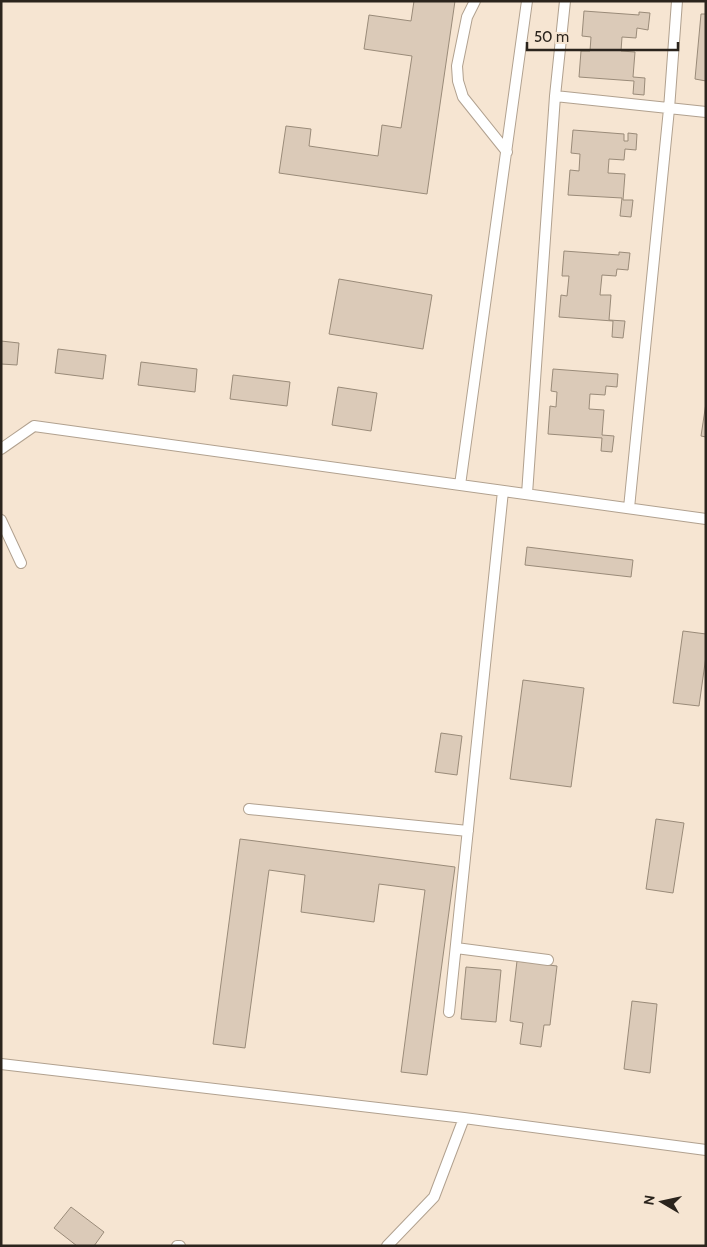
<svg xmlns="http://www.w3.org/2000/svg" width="707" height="1247" font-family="Cabin,sans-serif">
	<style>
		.building { fill: #dbcab8; stroke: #9a8b79 }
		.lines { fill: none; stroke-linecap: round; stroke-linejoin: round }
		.service-casing { stroke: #b1a18f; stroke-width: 12 }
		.service { stroke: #fff; stroke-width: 10 }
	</style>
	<rect width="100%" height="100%" fill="#f6e5d2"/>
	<path class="building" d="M414 1H455L427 194 279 173 286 126 311 129 309 146 378 156 382 125 401 128 412 56 364 49 369 15 411 21Z
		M584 11 639 15V12L650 13 648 30 637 28 636 38 622 37 621 51 635 52 633 77 645 78 644 95 633 94 634 81 579 77 581 51H590L591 37 582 36Z
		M701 14H706V81L695 79Z
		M573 130 624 134V141H628V133L637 134 636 150 625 149 624 160 609 159 608 173 625 174 623 200H633L631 217 620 216 622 198 568 195 570 170 579 171 580 154 571 153Z
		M564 251 619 255V252L630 253 628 270 617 269 616 276 602 275 600 295H611L609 320 625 321 623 338 612 337 613 321 559 317 561 295 567 296 569 276H562Z
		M339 279 432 295 423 349 329 334Z
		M1 341 19 343 17 365 1 364Z
		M58 349 106 355 103 379 55 373Z
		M141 362 197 369 195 392 138 385Z
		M553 369 618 374 617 387 606 386 605 395 590 394 589 409 604 410 602 435 614 436 612 452 601 451 602 438 548 434 550 406 556 407 557 392 551 391Z
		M233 375 290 382 287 406 230 399Z
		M338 387 377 393 371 431 332 425Z
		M706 403V437L701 436Z
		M527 547 633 560 631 577 525 565Z
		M683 631 706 634V656L699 706 673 703Z
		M523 680 584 688 571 787 510 779Z
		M441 733 462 736 457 775 435 772Z
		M656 819 684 823 673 893 646 889Z
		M240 839 455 867 427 1075 401 1072 425 890 379 884 374 922 301 912 305 875 269 870 245 1048 213 1044Z
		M517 961 557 966 550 1025H544L541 1047 520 1044 523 1023 510 1021Z
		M466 967 501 970 496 1022 461 1019Z
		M632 1001 657 1004 650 1073 624 1069Z
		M71 1207 104 1232 94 1246H77L54 1228Z"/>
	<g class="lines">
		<defs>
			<path id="service" d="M475 1 467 17 457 66 458 81 463 97 507 152
				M555 96 706 112
				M1 449 34 426 706 519
				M460 485 527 1
				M527 494 555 96 565 1
				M629 508 669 109 677 1
				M1 520 21 563
				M249 809 468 831
				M456 948 548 960
				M449 1012 503 491
				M1 1064 464 1118 706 1150
				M177 1246H180
				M387 1246 434 1197 464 1118"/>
		</defs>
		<use href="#service" class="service-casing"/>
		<use href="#service" class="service"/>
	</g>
	<rect width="707" height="1247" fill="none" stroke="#2b241d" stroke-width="5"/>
	<g transform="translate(662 1202) rotate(279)" stroke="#f6e5d2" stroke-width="4" paint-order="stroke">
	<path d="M0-4L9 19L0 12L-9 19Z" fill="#2b241d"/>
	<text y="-8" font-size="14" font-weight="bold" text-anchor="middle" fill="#2b241d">N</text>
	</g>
	<path d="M527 42v8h151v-8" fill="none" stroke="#2b241d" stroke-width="2.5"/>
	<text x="534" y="42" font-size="15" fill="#2b241d" stroke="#f6e5d2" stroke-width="4" paint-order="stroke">50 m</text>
</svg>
